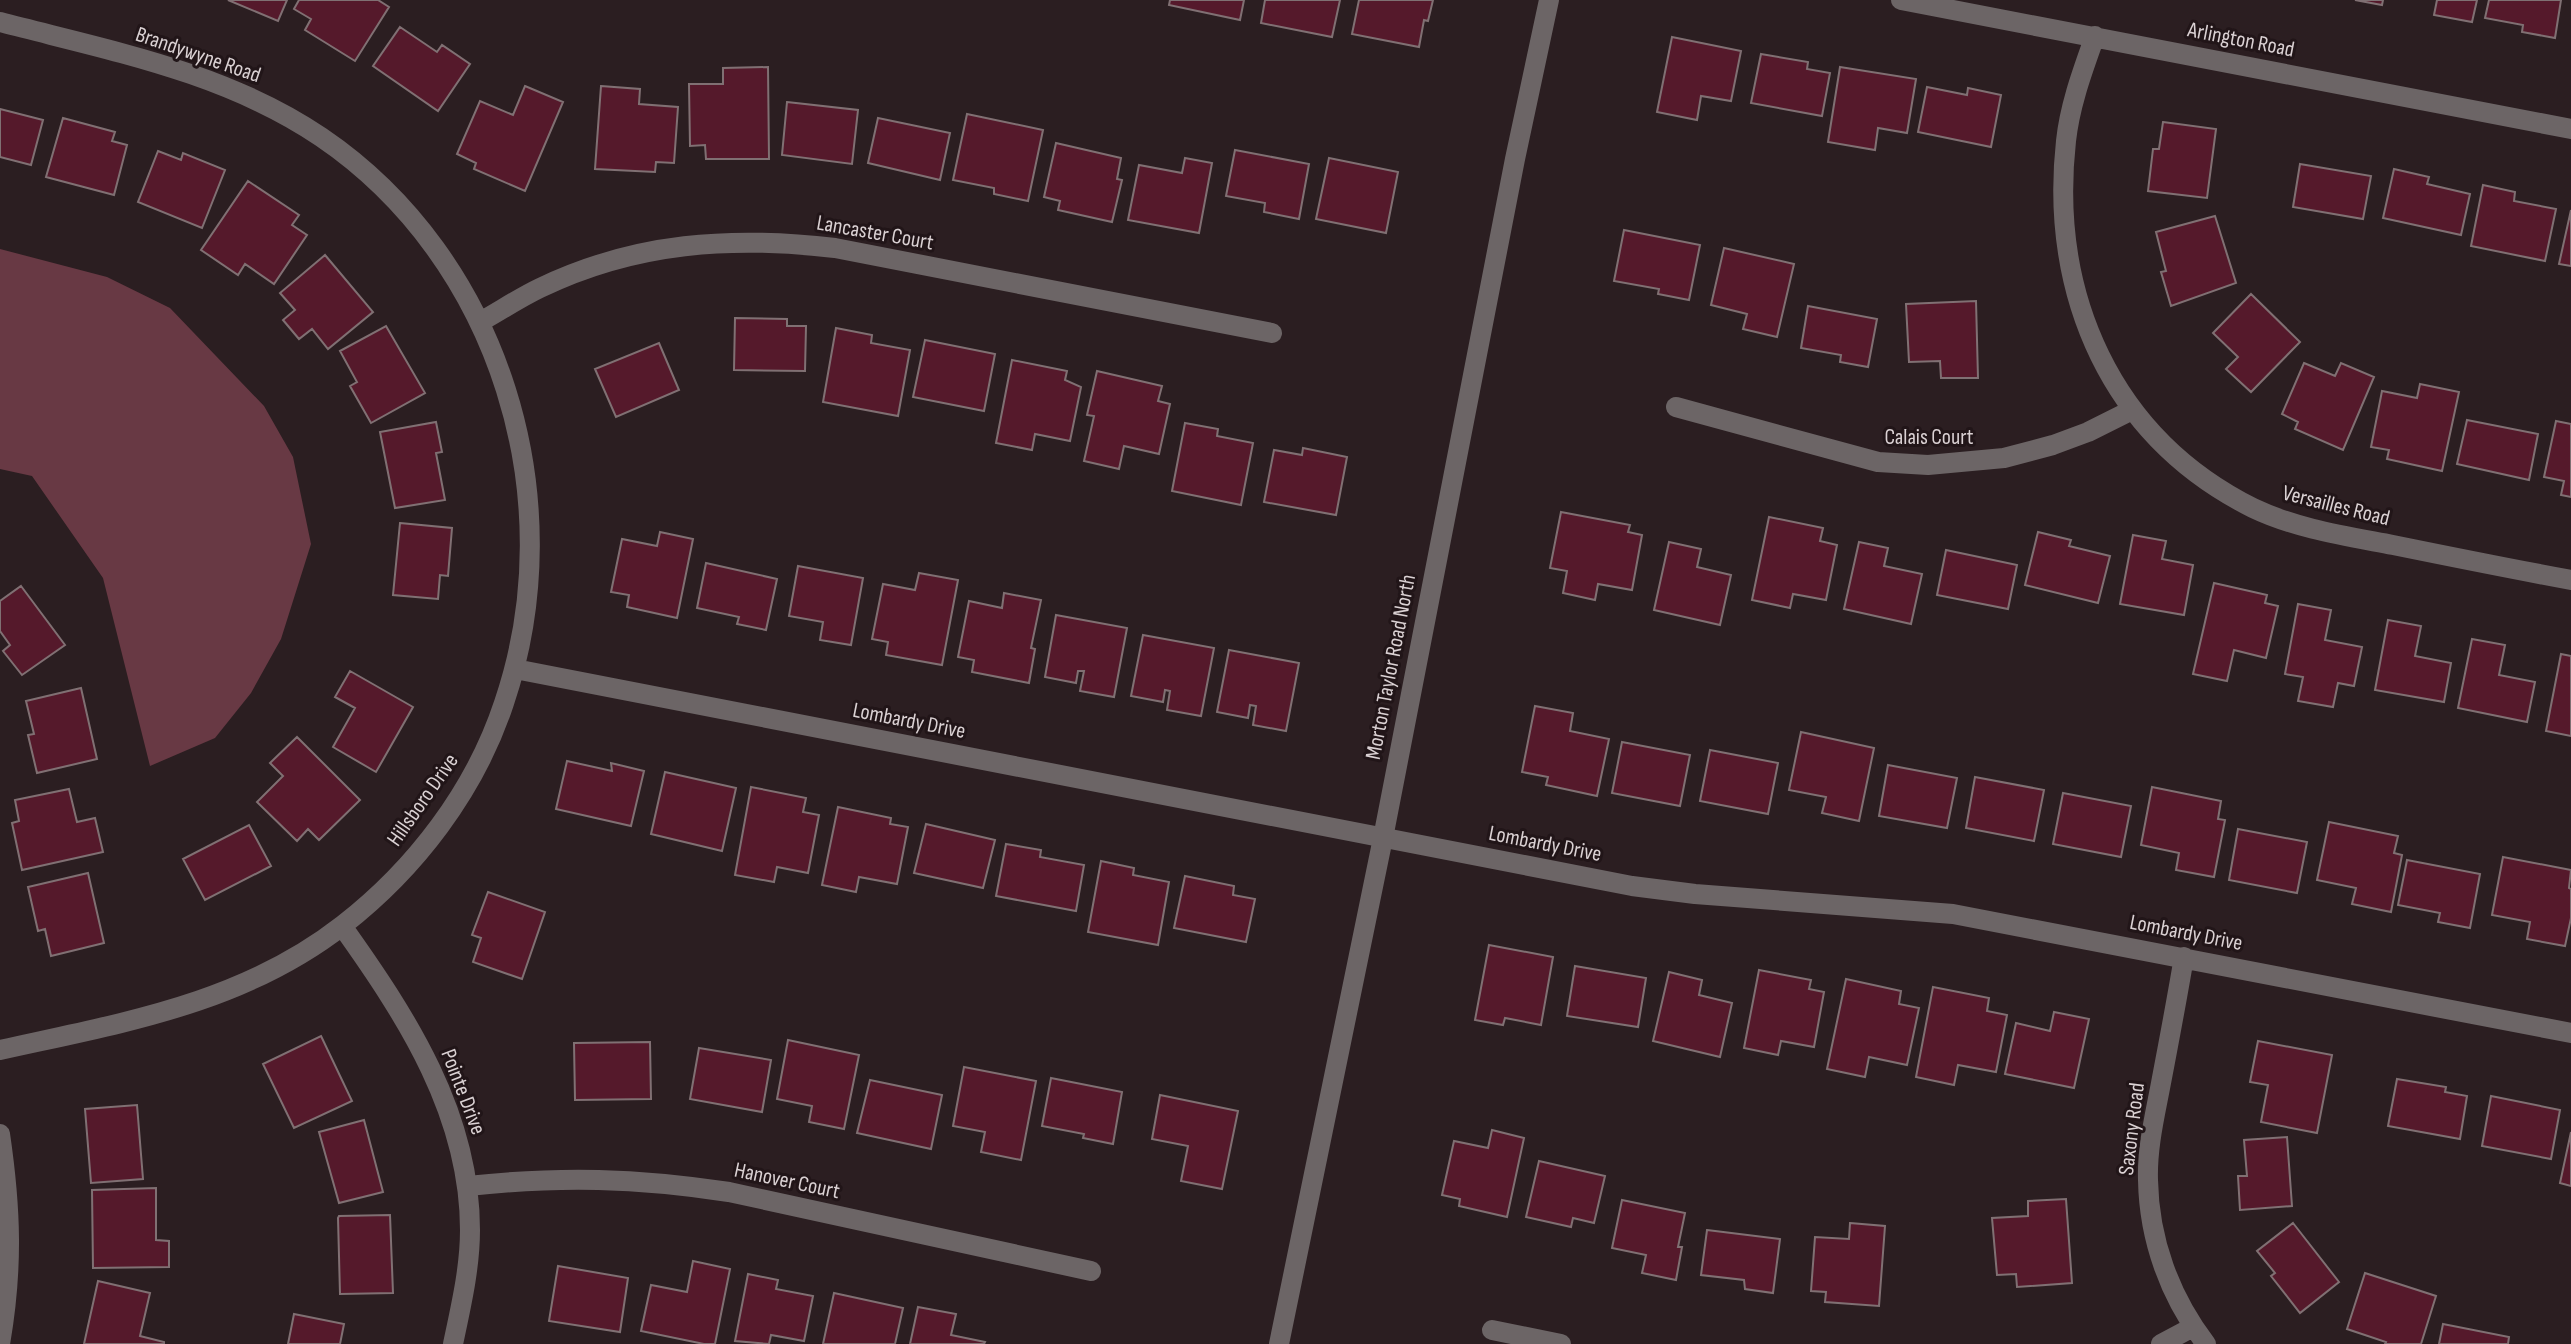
<svg xmlns="http://www.w3.org/2000/svg" width="2571" height="1344" font-family="'Sofia Sans Condensed',sans-serif">
	<style>
		.green { fill: #683944 }
		.building { fill: #55192b; stroke: #807073; stroke-width: 2 }
		.lines { fill: none; stroke-linecap: round; stroke-linejoin: round }
		.minor { stroke: #6c6566; stroke-width: 20 }
		.labels { text-anchor: middle; dominant-baseline: central; stroke-width: 6; stroke-linejoin: round; paint-order: stroke }
		.street-label { font-size: 22px; fill: #dad1d3; stroke: #211518 }
	</style>
	<rect width="100%" height="100%" fill="#2b1e21"/>
	<path class="green" d="M0 249 107 277 170 308 264 406 293 457 311 544 281 639 251 693 215 738 150 766 103 578 32 476 0 469Z"/>
	<path class="building" d="M228 0H287L278 21Z
		M299 0H378L389 7 355 61 305 30 311 19 294 9Z
		M1170 0H1244L1240 20 1169 5Z
		M1265 0H1340L1332 37 1261 23Z
		M1359 0H1433L1428 21 1424 20 1419 47 1352 34Z
		M2355 0H2383L2382 5Z
		M2437 0H2477L2472 22 2434 15Z
		M2489 0H2561L2555 38 2522 32 2523 25 2485 18Z
		M400 27 437 52 442 45 470 64 438 111 373 66Z
		M1672 37 1741 51 1731 101 1701 96 1697 120 1657 112Z
		M1761 54 1808 62 1807 69 1830 73 1822 116 1751 103Z
		M768 67 769 159H706L705 145 690 146 689 84H723V68Z
		M1840 67 1916 79 1907 133 1878 128 1875 150 1828 142Z
		M525 86 563 102 525 191 474 169 476 163 457 154 480 101 513 115Z
		M601 86 640 89 639 104 678 107 674 163 656 162 655 172 595 169Z
		M1927 87 1967 95 1968 88 2001 95 1991 147 1918 132Z
		M787 102 858 110 852 164 782 155Z
		M0 109 43 120 31 165 0 157Z
		M967 114 1043 130 1028 201 994 194V188L953 180Z
		M63 118 115 132 112 141 127 145 114 195 46 177Z
		M878 118 950 133 940 180 868 163Z
		M2163 122 2216 129 2207 198 2148 191 2153 149H2159Z
		M1056 143 1121 158 1117 179 1122 180 1112 222 1058 210 1060 201 1044 197Z
		M1235 150 1309 164 1299 219 1264 212 1265 203 1226 196Z
		M158 151 181 160 183 153 225 170 202 228 138 202Z
		M1185 158 1212 163 1199 233 1128 220 1139 165 1182 173Z
		M1329 158 1398 172 1386 233 1316 219Z
		M2300 164 2371 176 2363 219 2293 207Z
		M2394 169 2429 177 2427 184 2470 194 2461 235 2383 218Z
		M248 181 299 215 292 225 307 235 274 284 245 264 238 275 201 250Z
		M2483 185 2515 192 2514 201 2556 209 2545 261 2471 246Z
		M2571 210V266L2559 264Z
		M2215 216 2236 283 2171 306 2161 272 2166 271 2156 232Z
		M1624 230 1700 245 1689 300 1658 294 1659 289 1614 281Z
		M1724 248 1794 264 1777 337 1743 329 1747 314 1711 305Z
		M325 255 373 312 328 349 312 329 299 339 283 320 295 310 280 293Z
		M2251 294 2300 342 2251 392 2226 369 2238 357 2213 333Z
		M1976 301 1978 378H1941L1940 361 1909 362 1906 304Z
		M1808 306 1877 319 1868 367 1840 362 1841 355 1801 348Z
		M735 318 787 319V326H806L805 371 734 370Z
		M386 326 425 393 371 423 350 386 357 382 340 351Z
		M836 328 872 335 871 343 910 350 898 416 823 402Z
		M925 340 995 354 984 411 913 397Z
		M659 343 679 390 616 417 595 369Z
		M1012 360 1067 371 1065 380 1081 387 1070 441 1035 434 1032 450 996 443Z
		M2304 363 2335 376 2341 363 2374 377 2343 450 2295 429 2298 422 2282 414Z
		M1097 371 1162 386 1158 401 1170 404 1159 454 1124 446 1119 469 1084 461 1094 416 1087 415Z
		M2420 384 2459 392 2442 471 2387 459 2389 450 2371 447 2382 391 2417 398Z
		M2467 420 2538 434 2529 480 2457 464Z
		M2556 421 2571 424V497L2561 495 2564 481 2544 477Z
		M436 422 442 452 436 453 445 500 395 508 380 432Z
		M1185 423 1218 429 1217 436 1253 443 1241 505 1172 491Z
		M1303 448 1347 457 1336 515 1264 502 1274 450 1302 455Z
		M1561 512 1630 525 1628 532 1642 535 1632 590 1598 584 1595 600 1563 593 1567 571 1550 568Z
		M1769 517 1823 528 1820 541 1837 545 1826 600 1793 594 1790 608 1752 600Z
		M400 523 452 528 448 576 440 575 438 599 393 595Z
		M660 532 693 539 677 618 627 607 629 595 611 592 622 539 657 546Z
		M2038 532 2071 540 2069 546 2110 556 2098 603 2025 585Z
		M2133 535 2166 541 2162 559 2193 565 2184 615 2120 604Z
		M1669 542 1701 549 1697 567 1731 575 1720 625 1654 610Z
		M1859 542 1888 548 1884 566 1922 574 1911 624 1844 609Z
		M1946 550 2017 565 2008 609 1937 595Z
		M706 563 777 579 766 630 737 624 739 617 697 608Z
		M798 566 863 578 851 645 820 640 823 622 789 616Z
		M919 573 958 580 942 665 886 655 888 642 872 639 883 584 915 590Z
		M2214 583 2267 595 2265 603 2278 606 2266 658 2234 650 2227 681 2193 674Z
		M21 586 65 645 22 675 3 651 10 645 0 631V601Z
		M1004 593 1041 600 1031 648 1035 649 1029 683 972 672 974 660 958 657 969 601 1002 608Z
		M2298 604 2331 610 2325 640 2362 647 2354 686 2338 683 2333 707 2298 701 2303 677 2285 674Z
		M1056 615 1127 628 1114 697 1080 691 1084 671H1078L1076 683 1045 677Z
		M2388 620 2421 626 2415 656 2451 663 2444 702 2375 690Z
		M1143 635 1214 648 1201 716 1167 710 1170 691 1165 690 1163 702 1131 696Z
		M2472 639 2505 645 2499 675 2535 682 2527 722 2458 708Z
		M1229 650 1299 663 1286 731 1253 725 1256 706 1250 705 1248 718 1217 712Z
		M2561 654 2571 656V736L2546 731Z
		M350 671 413 707 376 772 333 747 355 708 335 697Z
		M81 688 97 759 37 773 28 735 34 734 26 701Z
		M1535 706 1573 713 1570 731 1609 739 1597 796 1546 785 1548 777 1522 772Z
		M1801 732 1874 748 1859 821 1822 813 1826 797 1789 790Z
		M297 737 360 800 319 840 308 829 297 841 257 802 283 776 270 763Z
		M1622 742 1690 755 1680 806 1612 793Z
		M1710 750 1778 763 1768 814 1700 801Z
		M567 761 612 771 611 763 644 771 631 826 556 809Z
		M1888 765 1957 778 1947 828 1879 816Z
		M665 772 736 788 722 851 651 834Z
		M1975 777 2044 790 2034 841 1966 828Z
		M751 787 806 798 803 812 819 815 808 873 777 867 774 882 735 875Z
		M2152 787 2221 801 2218 819 2225 820 2214 877 2176 870 2179 853 2141 845Z
		M69 789 77 822 95 818 103 852 22 870 12 823 19 821 15 800Z
		M2063 793 2131 806 2121 857 2053 844Z
		M838 807 891 818 890 824 908 827 897 884 859 877 856 892 822 885Z
		M2329 822 2398 836 2394 853 2402 855 2391 912 2352 904 2356 888 2317 880Z
		M926 824 995 840 983 888 914 873Z
		M249 825 271 866 205 900 183 859Z
		M2238 829 2307 842 2297 893 2229 880Z
		M1006 844 1041 850 1040 857 1084 865 1076 911 996 896Z
		M2503 857 2571 870 2569 888 2571 889V918L2565 946 2527 939 2530 922 2492 915Z
		M2407 860 2480 874 2470 928 2438 922 2440 913 2398 905Z
		M1101 861 1134 868 1133 875 1169 882 1158 945 1088 932Z
		M88 873 104 943 51 956 45 929 38 931 28 887Z
		M1185 876 1234 886 1233 895 1255 899 1246 942 1174 928Z
		M488 892 545 912 522 979 473 962 481 938 472 935Z
		M1489 945 1553 957 1541 1025 1505 1018 1503 1025 1475 1020Z
		M1575 966 1646 978 1638 1027 1567 1016Z
		M1759 970 1811 980 1809 989 1824 992 1814 1047 1781 1041 1778 1055 1744 1048Z
		M1669 972 1702 980 1699 995 1732 1003 1720 1057 1653 1041Z
		M1846 979 1901 991 1899 1004 1919 1008 1907 1065 1869 1057 1865 1077 1827 1069Z
		M1933 987 1989 998 1987 1011 2007 1015 1996 1072 1958 1065 1954 1085 1916 1077Z
		M2054 1012 2089 1019 2074 1088 2005 1074 2016 1023 2050 1031Z
		M321 1036 352 1101 294 1128 263 1064Z
		M788 1040 859 1055 844 1129 809 1122 812 1106 777 1099Z
		M2258 1041 2332 1055 2317 1133 2261 1122 2268 1085 2250 1082Z
		M650 1042 651 1099 575 1100 574 1043Z
		M699 1048 771 1060 762 1112 690 1099Z
		M964 1067 1036 1081 1021 1160 981 1152 985 1132 953 1126Z
		M1051 1078 1122 1092 1113 1144 1083 1138 1084 1134 1042 1126Z
		M2397 1079 2446 1087 2445 1092 2467 1096 2460 1139 2388 1126Z
		M870 1080 942 1095 931 1149 857 1133Z
		M1160 1095 1238 1111 1222 1189 1181 1181 1188 1146 1152 1139Z
		M2491 1096 2560 1110 2551 1159 2482 1146Z
		M137 1105 143 1179 91 1183 85 1109Z
		M364 1120 383 1192 339 1203 319 1132Z
		M1492 1130 1524 1138 1507 1217 1459 1206 1460 1199 1442 1195 1454 1141 1488 1148Z
		M2571 1132V1186L2560 1183Z
		M2287 1137 2292 1206 2240 1210 2238 1176H2247L2244 1140Z
		M1539 1161 1605 1176 1594 1223 1573 1218 1571 1227 1526 1217Z
		M156 1188V1240L169 1241V1267L93 1268 92 1190Z
		M2066 1199 2072 1283 2017 1287 2016 1274 1997 1275 1992 1218 2028 1216V1201Z
		M1622 1200 1685 1213 1678 1247H1682L1676 1280 1642 1273 1646 1255 1612 1248Z
		M390 1215 393 1293 340 1294 338 1218 339 1216Z
		M1850 1223 1885 1226 1879 1306 1825 1302 1826 1292 1811 1291 1815 1237 1849 1239Z
		M2293 1223 2339 1282 2300 1313 2271 1276 2275 1273 2257 1251Z
		M1707 1230 1780 1239 1773 1293 1745 1289 1744 1280 1701 1275Z
		M693 1261 730 1269 715 1344H704L641 1331 651 1285 687 1292Z
		M558 1266 628 1278 620 1332 549 1321Z
		M2365 1273 2436 1296 2421 1344H2385L2386 1342 2347 1329Z
		M748 1274 778 1280 776 1289 813 1296 804 1341 771 1335 769 1344 735 1341Z
		M98 1281 150 1293 140 1336 164 1342V1344H84Z
		M834 1293 903 1308 895 1344H823Z
		M918 1307 956 1314 951 1335 985 1342 984 1344H910Z
		M294 1314 344 1324 340 1344H288Z
		M2443 1324 2509 1337 2508 1344H2439Z"/>
	<g class="lines">
		<path class="minor" d="M1901 0 2571 129
			M0 22C111 51 225 72 321 137 501 259 573 500 504 703 475 791 415 869 343 925 242 1004 121 1023 0 1050
			M2095 36C2083 70 2070 104 2066 141 2049 295 2111 437 2253 508 2297 529 2346 536 2393 545 2452 557 2512 569 2571 580
			M480 322C500 311 519 298 540 288 635 242 732 236 835 248L1272 333
			M1676 407 1878 462 1928 465 2004 458 2053 445 2088 432 2132 410
			M515 669 1632 886 1695 894 1953 914 2571 1033
			M342 926C407 1017 470 1114 470 1230 470 1268 461 1306 453 1344
			M2184 957C2177 999 2169 1041 2161 1083 2155 1115 2147 1147 2148 1180 2149 1240 2170 1297 2206 1344
			M0 1134C11 1209 13 1269 0 1344
			M468 1186C561 1176 636 1178 729 1192L1091 1271
			M1492 1330 1561 1344
			M1279 1344 1383 838 1515 159 1549 0
			M2161 1344 2193 1327"/>
	</g>
	<g class="labels">
		<g class="street-label">
			<text transform="translate(2241 40) rotate(11)">Arlington Road</text>
			<text transform="translate(198 55) rotate(19)">Brandywyne Road</text>
			<text transform="translate(875 233) rotate(10)">Lancaster Court</text>
			<text x="1929" y="437">Calais Court</text>
			<text transform="translate(2336 506) rotate(14)">Versailles Road</text>
			<text transform="translate(1391 667) rotate(-79)">Morton Taylor Road North</text>
			<text transform="translate(909 721) rotate(11)">Lombardy Drive</text>
			<text transform="translate(423 800) rotate(-55)">Hillsboro Drive</text>
			<text transform="translate(1545 844) rotate(11)">Lombardy Drive</text>
			<text transform="translate(2186 933) rotate(11)">Lombardy Drive</text>
			<text transform="translate(463 1092) rotate(69)">Pointe Drive</text>
			<text transform="translate(2132 1129) rotate(-83)">Saxony Road</text>
			<text transform="translate(787 1181) rotate(12)">Hanover Court</text>
		</g>
	</g>
</svg>
